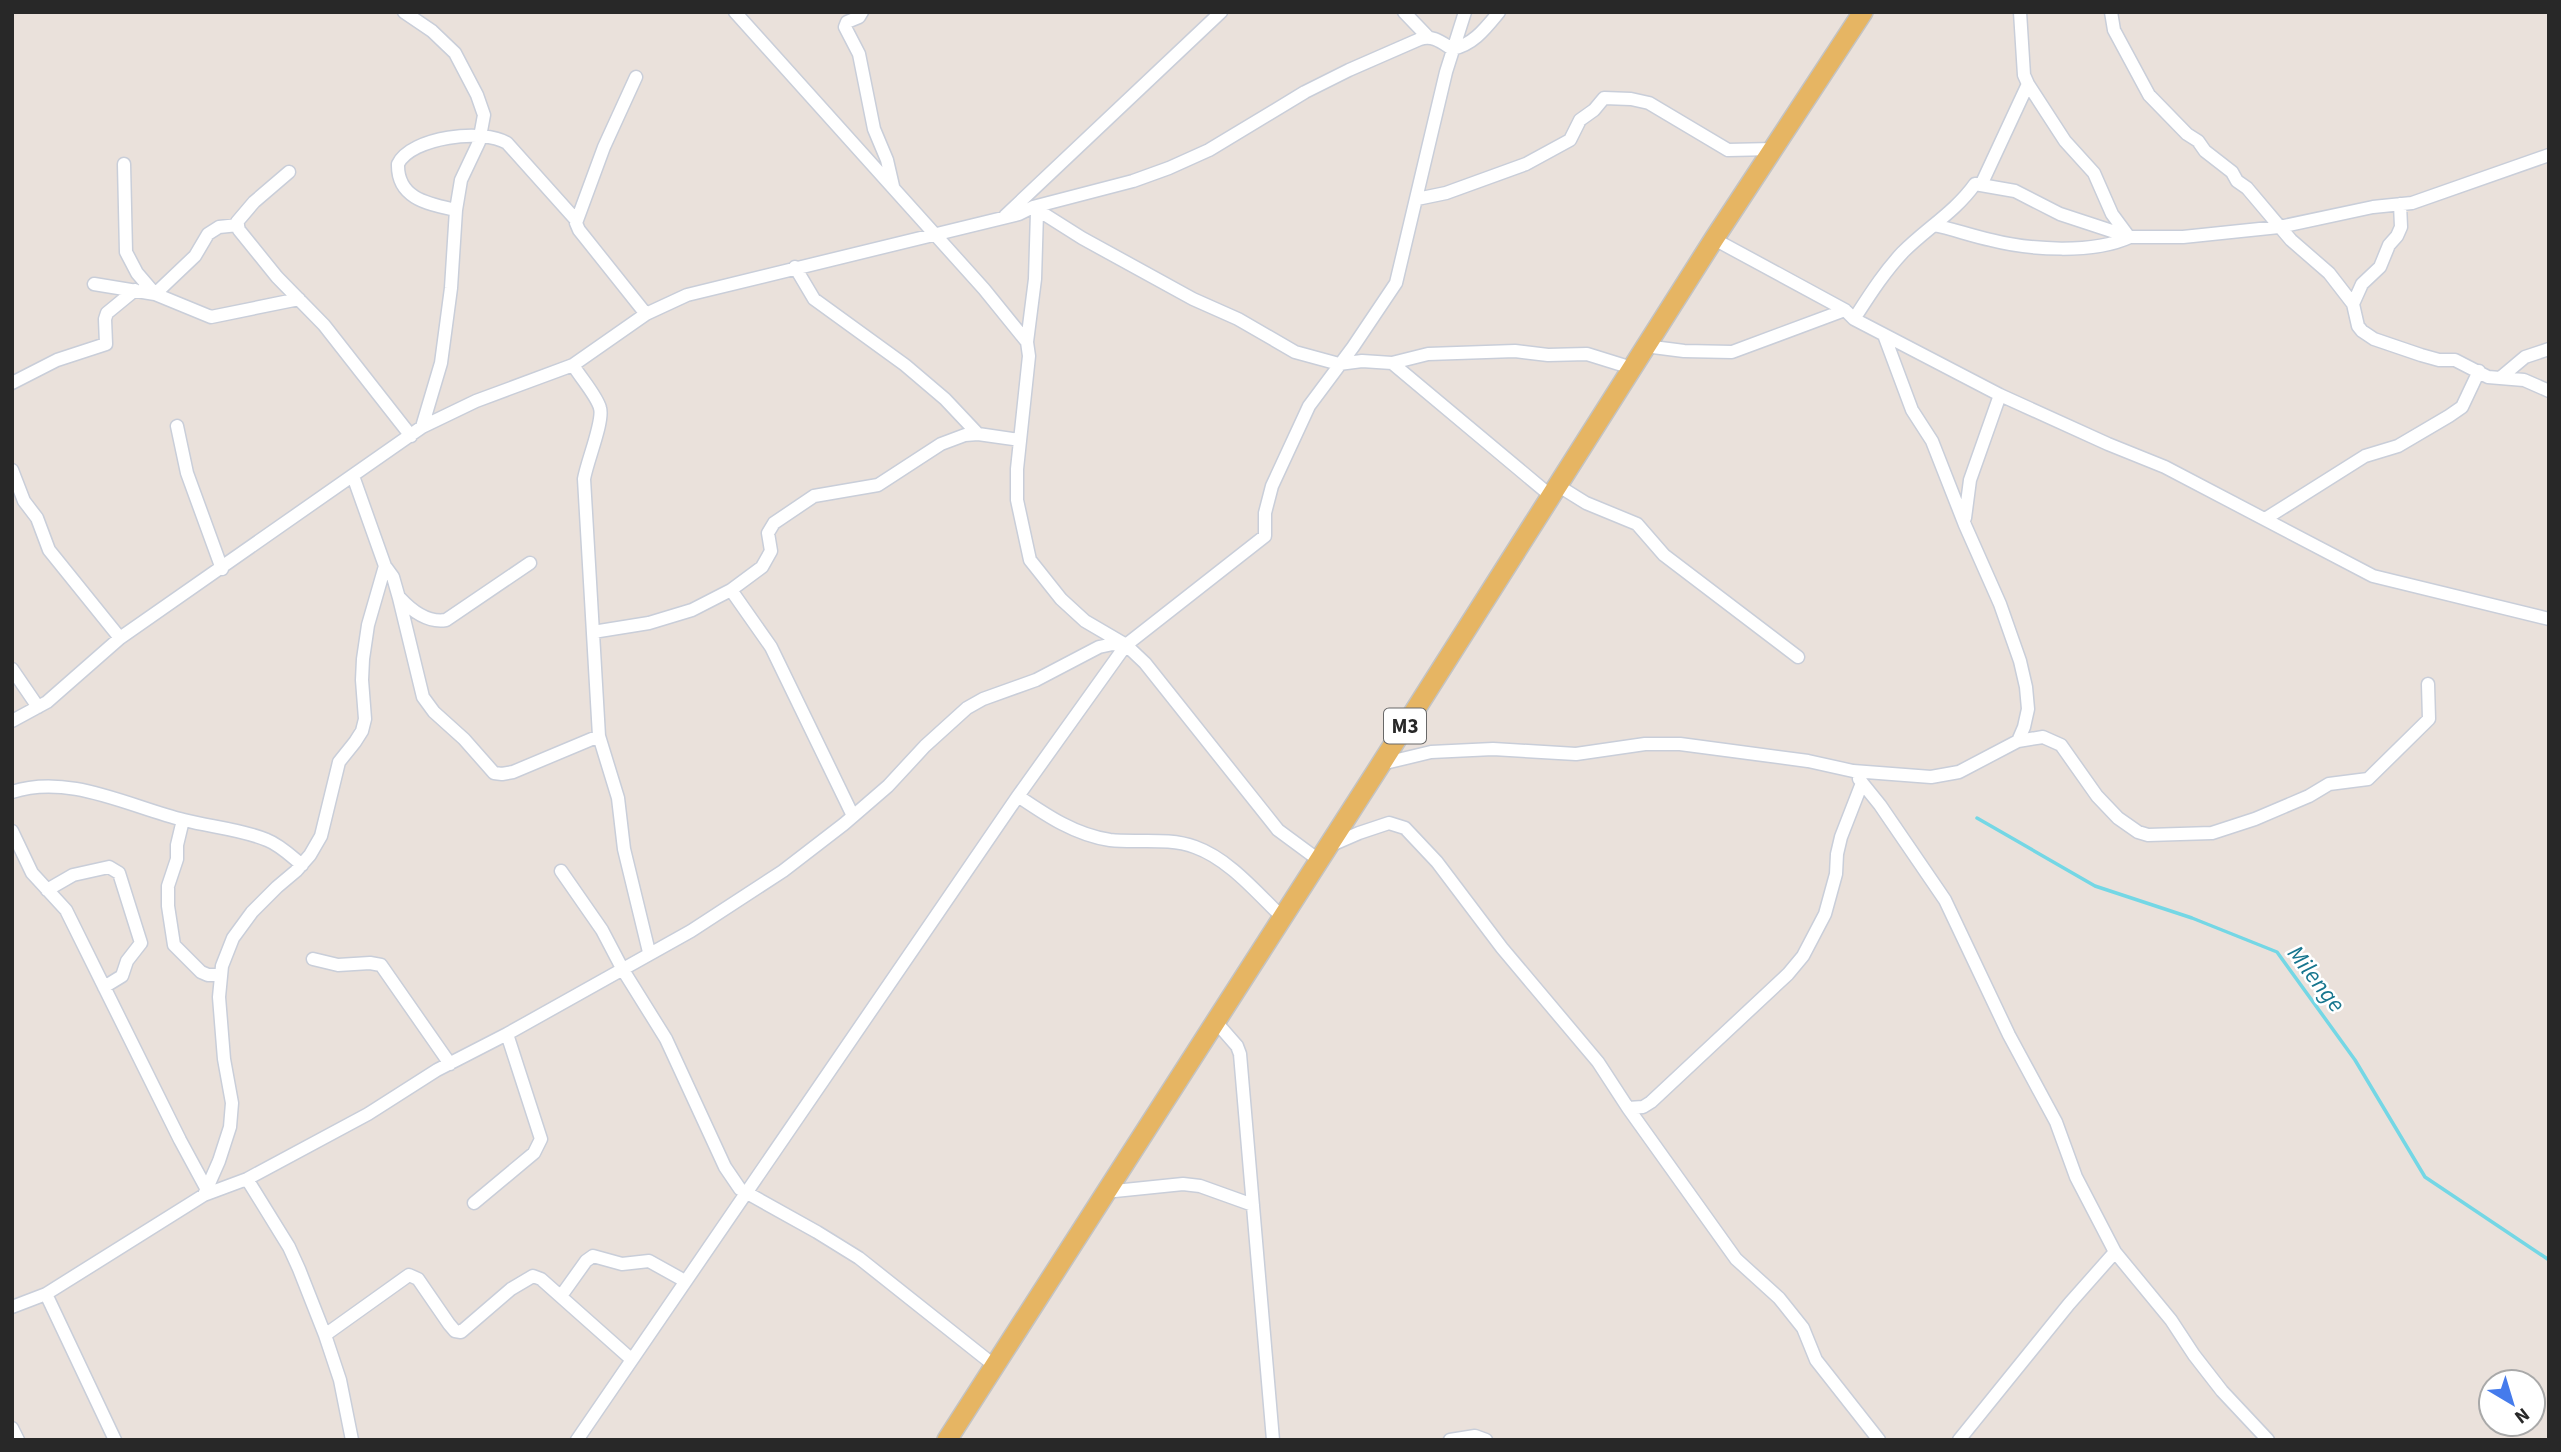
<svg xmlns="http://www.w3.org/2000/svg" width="2561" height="1452" font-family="'Source Sans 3',sans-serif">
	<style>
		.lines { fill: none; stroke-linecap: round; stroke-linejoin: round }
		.stream { stroke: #74d7e5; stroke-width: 3.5 }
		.minor-casing { stroke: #c9ced9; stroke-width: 15 }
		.primary-casing { stroke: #c3c3c3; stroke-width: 22 }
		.minor { stroke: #fff; stroke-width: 12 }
		.primary { stroke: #e6b563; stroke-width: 19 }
		.labels { text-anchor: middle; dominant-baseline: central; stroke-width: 5; stroke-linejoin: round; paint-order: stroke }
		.shield { fill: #fff; stroke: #686868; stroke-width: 2 }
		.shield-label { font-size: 21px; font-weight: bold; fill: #282828 }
		.water-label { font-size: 24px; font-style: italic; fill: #16758e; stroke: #fff }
	</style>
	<rect width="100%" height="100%" fill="#eae1db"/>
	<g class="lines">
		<path class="stream" d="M1977 818 2095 886 2192 918 2277 952 2355 1060 2425 1177 2549 1260"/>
		<defs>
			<path id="minor" d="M404 12 432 31 455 53 477 95 484 115 479 142 461 180 456 210 451 288 441 363 422 427
				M735 12 984 289 1027 342 1029 356 1017 469V500L1030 560 1061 599 1085 621 1126 645 1145 663 1278 830 1320 861
				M862 12 859 17 847 22 845 27 859 54 874 129 887 160 893 186
				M1404 12 1428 37
				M2020 12 2024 75 2028 84 2065 141 2094 173 2112 214 2129 237
				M2111 12 2114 30 2149 95 2187 134 2198 141 2205 151 2232 172 2237 181 2247 188 2291 240 2329 273 2353 304 2358 326 2362 331 2374 339 2421 355 2439 360H2455L2488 377 2524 380 2549 391
				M636 77 604 147 576 223 579 230 646 314
				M124 164 126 252 137 273 155 294 195 256 208 234 219 227 238 225
				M289 172 254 202 237 222 239 230 277 277 324 325 411 436
				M1981 185 2028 84
				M1417 199 1446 193 1526 164 1570 140 1580 120 1594 110 1604 98 1631 99 1649 103 1728 150 1773 149
				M1033 207 1082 238 1193 299 1238 319 1295 352 1339 364 1362 361 1392 363 1428 354 1515 351 1548 355 1587 354 1632 368
				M456 210C429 204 397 199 398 164 411 137 483 128 507 143L576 220
				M1005 216 1221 12
				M1934 225C1953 229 1972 236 1991 240 2030 250 2093 254 2130 237
				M1714 239 1845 310 1854 319 2000 395 2108 444 2165 467 2373 576 2549 619
				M795 267 814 299 905 365 945 399 978 434
				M94 284 155 294 211 317 299 299
				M2353 304 2362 284 2380 267 2389 245 2397 236 2401 227 2400 204
				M1854 319C1869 296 1884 272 1903 252 1927 228 1955 212 1975 184L2015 191 2060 214 2130 237H2183L2279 227 2373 207 2412 203 2549 155
				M1884 335 1912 410 1932 441 1965 525 2000 604 2020 661 2026 687 2028 709 2024 727 2018 741
				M1027 342 1035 279 1037 212
				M1645 346 1684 351 1732 352 1845 310
				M1392 363 1551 496
				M573 365C580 377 597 396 600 408 604 421 587 461 584 479L599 736 618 798 624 849 649 952
				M2500 378 2525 357 2549 349
				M12 383 57 360 106 344 105 319 107 313 135 290
				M177 426 187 473 222 569
				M12 470 24 501 37 518 49 550 120 638
				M1557 485 1586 503 1637 524 1664 555 1798 657
				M1965 518 1970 480 2000 395
				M2265 519 2365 456 2398 446 2449 416 2462 407 2479 371
				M385 566 393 577 399 598 423 697 434 712 464 739 494 773 502 774 513 772 599 736
				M731 590 771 647 853 816
				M400 598C412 611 428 623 446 620L530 563
				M593 632 649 623 692 610 731 590 762 567 771 551 768 533 774 523 814 496 878 485 941 444 965 435 978 434 1020 440
				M12 669 38 707
				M12 721 47 702 120 638 422 427 476 401 573 365 646 314 687 295 1019 214 1033 207 1133 181 1169 168 1209 150 1305 92 1349 70 1420 39C1433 35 1441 42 1452 49 1473 45 1485 29 1499 12
				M1381 764 1431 752 1493 749 1576 754 1645 744H1680L1808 761 1853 771 1931 777 1959 772 2018 741 2043 737 2061 745 2097 796 2118 818 2138 832 2148 835 2212 833 2255 819 2309 796 2329 784 2368 779 2429 719 2428 684
				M1859 779 1880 805 1945 900 2009 1035 2056 1122 2076 1177 2115 1252 2171 1320 2194 1355 2222 1391 2268 1440
				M12 792C69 773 130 807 184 820 211 827 241 829 267 840 280 845 291 856 302 865
				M1018 796C1046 815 1075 835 1110 840 1138 843 1168 837 1195 847 1229 859 1257 893 1283 918
				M183 820 177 845V859L168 886V906L174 945 201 972 208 975H221
				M12 831 32 873 66 910 180 1140 206 1188
				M1329 846 1359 833 1389 823 1405 828 1437 862 1502 948 1598 1062 1628 1108 1643 1107 1651 1102 1788 974 1803 956 1825 914 1836 874 1837 854 1841 837 1862 783
				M561 871 602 930 623 970 666 1039 725 1167 740 1189 817 1232 859 1258 995 1366
				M47 890 73 875 109 867 119 873 141 943 127 961 122 976 104 987
				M313 959 338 965 370 963 381 965 450 1064
				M1216 1022 1237 1046 1240 1054 1273 1440
				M1628 1108 1736 1259 1779 1298 1803 1328 1816 1360 1879 1440
				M247 1179 289 1247 299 1269 325 1335 340 1380 352 1440
				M1105 1192 1183 1184 1200 1186 1253 1205
				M204 1195 219 1161 230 1127 232 1103 224 1059 219 997 222 966 233 938 252 912 277 887 296 871 310 855 321 836 339 762 355 742 362 731 365 719 362 680 363 659 368 625 385 566 353 476
				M474 1203 534 1153 541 1139 507 1034
				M46 1294 115 1440
				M561 1296 586 1261 593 1256 622 1264 649 1261 685 1281
				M12 1307 46 1294 204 1195 247 1179 368 1114 437 1070 507 1034 691 931 783 871 844 824 888 786 925 746 967 708 983 699 1036 680 1099 647 1113 644 1126 645
				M325 1335 409 1275 418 1279 449 1324 455 1331 461 1332 511 1289 533 1276 541 1279 631 1359
				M12 1428 18 1440
				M577 1440 1018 796 1126 645 1265 536V513L1272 486 1309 406 1353 347 1396 283 1446 72 1465 12
				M1450 1440 1475 1436 1486 1440
				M1959 1440 2069 1304 2115 1252"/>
			<path id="primary" d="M947 1440 1381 764 1714 239 1863 12"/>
		</defs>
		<use href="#minor" class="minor-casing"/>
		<use href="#primary" class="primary-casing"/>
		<use href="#minor" class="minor"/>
		<use href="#primary" class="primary"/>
	</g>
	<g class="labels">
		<rect class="shield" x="1384" y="708.5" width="42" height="35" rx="5"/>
		<g class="shield-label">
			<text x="1405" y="726">M3</text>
		</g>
		<g class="water-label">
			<text transform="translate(2316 979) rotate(52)">Milenge</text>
		</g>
	</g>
	<rect width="2561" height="1452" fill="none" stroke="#282828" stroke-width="28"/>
	<g transform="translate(2512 1403) rotate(142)"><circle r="33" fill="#ffffff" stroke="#a9a9a9" stroke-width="2"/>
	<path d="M0-5L12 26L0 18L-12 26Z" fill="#457bec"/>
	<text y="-10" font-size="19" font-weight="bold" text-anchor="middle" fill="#282828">N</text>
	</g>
</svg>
